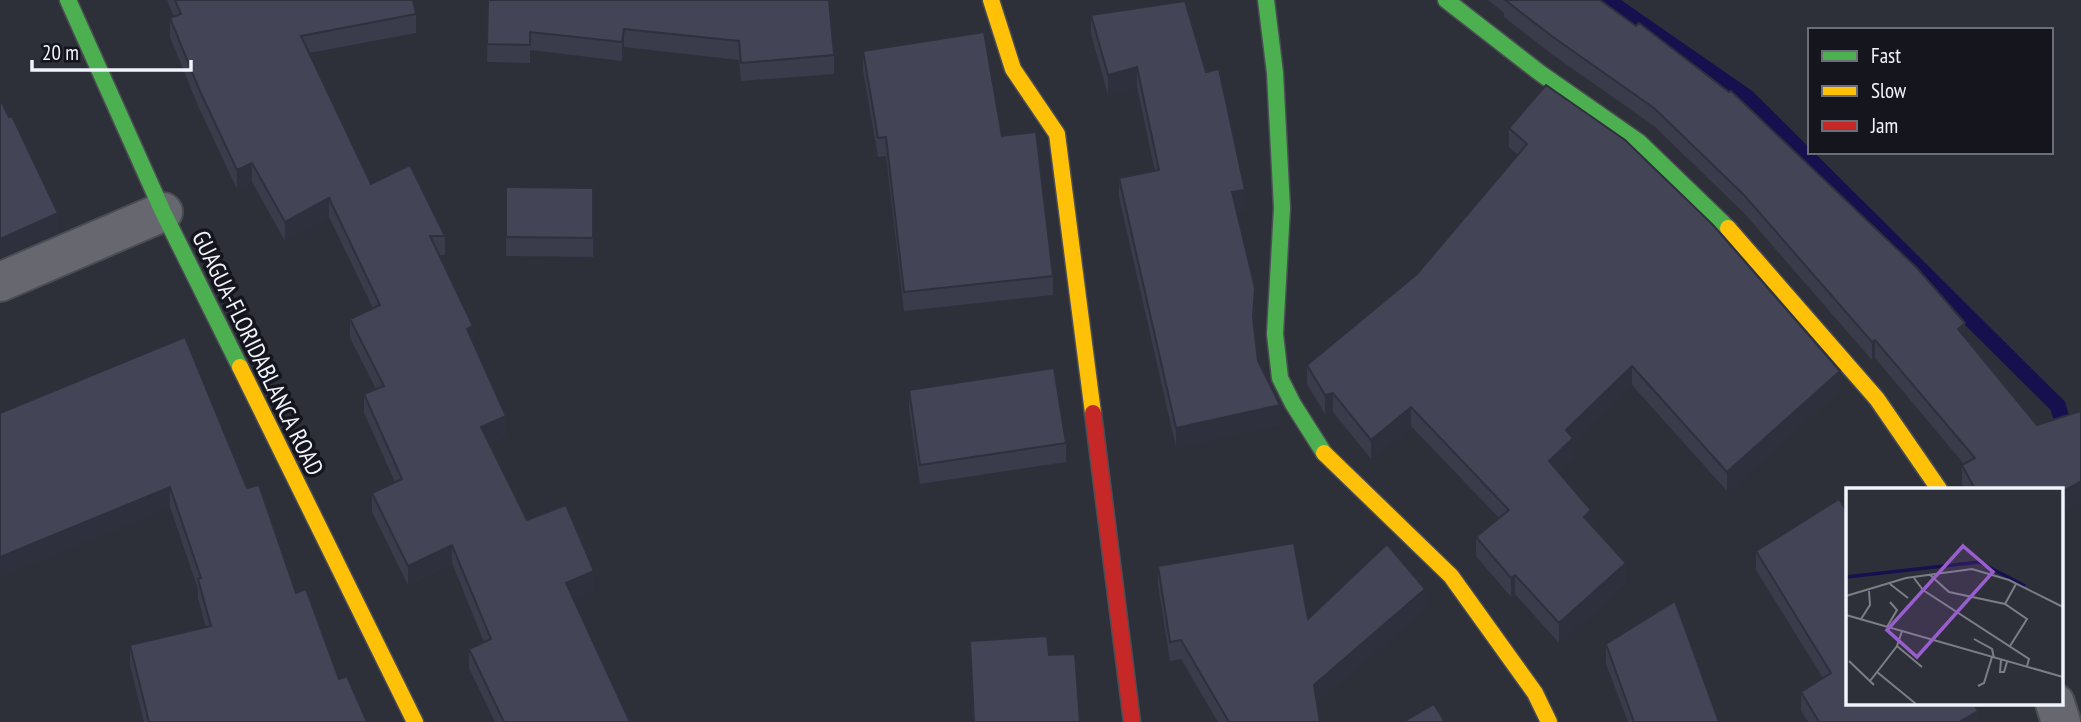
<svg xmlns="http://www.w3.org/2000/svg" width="2081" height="722" font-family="'PT Sans Narrow',sans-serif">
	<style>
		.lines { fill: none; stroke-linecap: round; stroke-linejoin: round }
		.stream { stroke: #17104e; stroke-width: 16 }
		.street-casing { stroke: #4b4d54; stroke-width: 42 }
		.fast-casing { stroke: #4b4d54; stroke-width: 19 }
		.slow-casing { stroke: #4b4d54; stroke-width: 19 }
		.jam-casing { stroke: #4b4d54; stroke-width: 19 }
		.street { stroke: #66676f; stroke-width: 38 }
		.fast { stroke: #4caf50; stroke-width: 16 }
		.slow { stroke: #ffc107; stroke-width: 16 }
		.jam { stroke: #c62828; stroke-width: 16 }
		.wall { fill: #3a3b4b }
		.shaded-wall { fill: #2f303d }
		.building { fill: #434557; stroke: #2f303d; stroke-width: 2 }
		.labels { text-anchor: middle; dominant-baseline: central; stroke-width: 7; stroke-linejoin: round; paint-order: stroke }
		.street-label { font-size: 24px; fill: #f1f3fd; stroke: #14151d }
		.inset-river { fill: none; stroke: #17104e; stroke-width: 3.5 }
		.inset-road { fill: none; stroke: #7c7e87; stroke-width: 2 }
		.view { fill: #985ece; fill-opacity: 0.15; stroke: #985ece; stroke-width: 3.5 }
		.inset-edge { fill: none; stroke: #f1f3fd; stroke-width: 3.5 }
	</style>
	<rect width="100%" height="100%" fill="#2e3039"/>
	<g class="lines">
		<path class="stream" d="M1607 0 1747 97 2058 406 2067 438"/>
		<defs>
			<path id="street" d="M0 282 163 212
				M2055 703 2061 722"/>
			<path id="fast" d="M68 0 163 212 240 367
				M1266 0 1275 73 1282 208 1275 334 1280 378 1293 404 1324 453
				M1446 0 1540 73 1639 142 1728 228"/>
			<path id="slow" d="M991 0 1013 69 1057 134 1093 413
				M1728 228 1877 399 1939 489
				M240 367 415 722
				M1324 453 1451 576 1535 693 1549 722"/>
			<path id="jam" d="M1093 413 1132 722"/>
		</defs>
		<use href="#street" class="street-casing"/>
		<use href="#fast" class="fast-casing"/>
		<use href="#slow" class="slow-casing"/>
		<use href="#jam" class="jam-casing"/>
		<use href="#street" class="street"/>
		<use href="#fast" class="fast"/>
		<use href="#slow" class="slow"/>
		<use href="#jam" class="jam"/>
	</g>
	<path class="wall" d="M167 0H413L416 14V33L309 53 371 184 445 236V255H439L473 342 506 435 489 443 527 520 594 590 573 599 630 722H495L469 668V649L484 642 452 563 408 585 372 512V493L395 482 364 413V394L376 389 350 338V319L373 308 329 217 285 241 252 182 237 189 199 108 170 37V18L174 17Z
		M488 0 834 55V74L741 81 739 60 624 47 622 61 530 50V63L487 62Z
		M1488 0H1600L1965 339 2081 500 2062 510V489H1965L1962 483V465L1964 464 1875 358 1872 360 1744 213 1654 126 1553 55 1504 17V13Z
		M1185 1 1245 209 1237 211 1255 307 1254 323 1258 361 1280 424 1176 447 1119 197V178L1155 171 1137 87 1108 95 1091 34V15Z
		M863 51 1002 136 1053 276V295L904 311 886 156 878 157 863 70Z
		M1509 128 1840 390 1727 491 1632 385 1573 443V457L1558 471 1626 582 1559 643 1515 594 1511 597 1476 556V537L1499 518 1411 426 1371 459 1333 412 1325 414 1307 384V365L1417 274 1518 155 1509 147Z
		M506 187 593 188V257L506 256Z
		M909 390 1066 443V462L920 484 909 409Z
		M0 413 247 488 296 593 339 679 367 722H144L130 665V645L206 628 198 598V589L170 507 0 576Z
		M1756 551 1978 722H1808L1801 711V692L1823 678 1756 570Z
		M1158 566 1308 619 1425 608 1317 702 1320 722H1218L1181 659 1170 661 1158 585Z
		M970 641 1049 655 1080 722H973Z
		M1606 644 1719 722H1628L1606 664Z"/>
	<path class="shaded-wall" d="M624 29V47L622 61V42Z
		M1137 67V87L1108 95V75Z
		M252 163V182L237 189V170Z
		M1245 190V209L1232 212V192Z
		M329 198V217L285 241V222Z
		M58 213V232L0 259V239Z
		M1965 323V341L1958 329Z
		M473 326V345L467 329Z
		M1875 340V358L1872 360V342Z
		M1632 366V385L1573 443V457L1549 480V461L1566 430Z
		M1840 371V390L1727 491V472Z
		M1333 393V412L1325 414V395Z
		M1280 405V424L1176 447V428Z
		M1411 407V426L1371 459V440Z
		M506 416V435L481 446V427Z
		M2081 481V500L2062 510V492Z
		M170 487V507L0 576V557Z
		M1591 510V529L1584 517Z
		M452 545V563L408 585V566Z
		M1626 563V582L1559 643V623Z
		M594 571V590L566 602V583Z
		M1515 575V594L1511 597V578Z
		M1425 589V608L1314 705V685Z
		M1978 711V722H1959Z"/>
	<path class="building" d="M175 0H413L416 14 301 36 371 184 410 165 445 236H430L473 326 467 329 506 416 481 427 527 520 566 505 594 571 566 583 630 722H504L469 649 491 639 452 545 408 566 372 493 402 479 364 394 384 386 350 319 380 305 329 198 285 222 252 163 237 170 199 89 170 18 181 14Z
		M488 0H829L834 55 741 63 739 41 624 29 622 42 530 32V45L487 44Z
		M1505 0H1600L1636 26 1639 23 1729 92 1731 91 1917 268 1965 323 1958 329 2037 425 2081 411V481L2062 492V489H1975L1962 465 1975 458 1875 340 1872 342 1744 195 1654 108 1553 37Z
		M1185 1 1206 72 1219 69 1245 190 1232 192 1255 288 1253 317 1258 361 1280 405 1176 428 1119 178 1159 170 1137 67 1108 75 1091 15Z
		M984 32 1002 136 1036 132 1053 276 904 292 886 137 878 138 863 51Z
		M1546 85 1625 140 1713 225 1840 371 1727 472 1632 366 1566 430 1573 438 1549 461 1591 510 1584 517 1626 563 1559 623 1515 575 1511 578 1476 537 1509 510 1411 407 1371 440 1333 393 1325 395 1307 365 1417 274 1527 144 1509 128Z
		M0 99 9 117 12 116 58 213 0 239Z
		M506 187 593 188V238L506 237Z
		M185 337 247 488 259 485 296 593 306 589 339 679 347 676 367 722H149L130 645 211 626 198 579 201 578 170 487 0 557V413Z
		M1054 368 1066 443 920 465 909 390Z
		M1839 499 1848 513V703H1973L1978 711 1959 722H1819L1801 692 1831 673 1756 551Z
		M1294 543 1308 619 1387 544 1425 589 1314 685 1320 722H1229L1181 640 1170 642 1158 566Z
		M1675 601 1719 722H1634L1606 644Z
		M1047 636 1049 655 1075 654 1080 722H974L970 641Z
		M1434 704 1445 722H1403Z"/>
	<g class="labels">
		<g class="street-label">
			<text transform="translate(258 353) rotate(64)">GUAGUA-FLORIDABLANCA ROAD</text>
		</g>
	</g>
	<g transform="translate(1846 488)">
		<rect width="217" height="217" fill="#2e3039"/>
		<path class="inset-river" d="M0 89 133 74 179 98"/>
		<path class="inset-road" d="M83 86 103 104 159 116 181 131 164 158M68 90 77 102 183 171 181 178M44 96 62 110M0 108 60 90 126 81 163 92 217 119M159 116 170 96M0 127 217 189M15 131 24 117 23 103M41 139 51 122 44 114M128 151 146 161 148 170M51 158 76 179M155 172 154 184H158L161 174M3 173 28 197M31 184 70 216M24 193 51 158 56 143M132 198 138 195 146 169"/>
		<path class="view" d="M117 58 147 84 71 169 41 142Z"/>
		<rect width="217" height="217" class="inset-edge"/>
	</g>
	<rect x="1808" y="28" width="245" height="126" fill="#14151d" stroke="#6c6e77" stroke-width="2"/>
	<rect x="1822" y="51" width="35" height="10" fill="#4caf50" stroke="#6c6e77" stroke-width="2"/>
	<text x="1871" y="63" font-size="21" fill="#f1f3fd">Fast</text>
	<rect x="1822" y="86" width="35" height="10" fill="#ffc107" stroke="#6c6e77" stroke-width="2"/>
	<text x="1871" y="98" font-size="21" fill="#f1f3fd">Slow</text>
	<rect x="1822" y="121" width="35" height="10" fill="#c62828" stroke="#6c6e77" stroke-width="2"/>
	<text x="1871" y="133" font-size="21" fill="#f1f3fd">Jam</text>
	<path d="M32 60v10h159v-10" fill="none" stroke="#f1f3fd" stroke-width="3.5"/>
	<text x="42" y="60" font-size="21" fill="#f1f3fd" stroke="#14151d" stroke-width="5" paint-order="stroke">20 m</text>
</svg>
